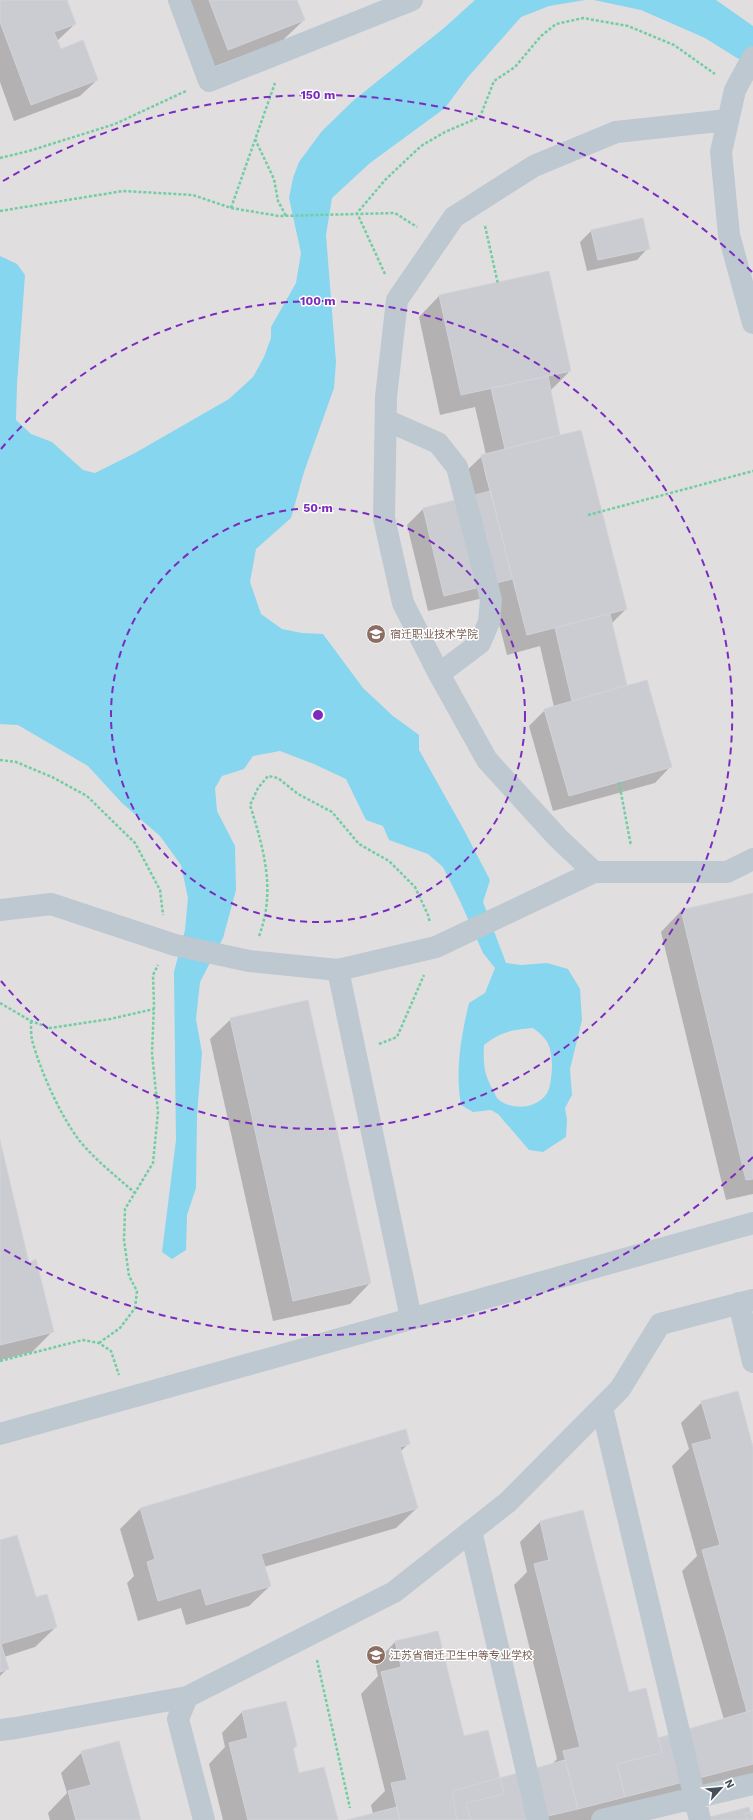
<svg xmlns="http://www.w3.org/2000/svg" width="753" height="1820" font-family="'Work Sans','Noto Sans SC',sans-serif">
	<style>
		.education { fill: #e1dedf }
		.water { fill: #85d6ee; fill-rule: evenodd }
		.shadow { fill: #0003; fill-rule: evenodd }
		.building { fill: #caccd2; stroke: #d1d3d9 }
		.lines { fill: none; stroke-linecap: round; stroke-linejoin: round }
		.path { stroke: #71cea2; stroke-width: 2.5; stroke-dasharray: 3 2; stroke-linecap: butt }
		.minor { stroke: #bdc8d0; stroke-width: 22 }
		.ring { fill: none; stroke: #7b2cbf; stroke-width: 2; stroke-dasharray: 7 5 }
		.labels { text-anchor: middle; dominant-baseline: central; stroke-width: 3; stroke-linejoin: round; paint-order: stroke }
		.education-label { font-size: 11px; fill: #785e54; stroke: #fff; text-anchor: start }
		.centre { fill: #7b2cbf; stroke: #fff; stroke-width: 2 }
		.ring-label { font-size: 12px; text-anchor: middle; font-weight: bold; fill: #7b2cbf; stroke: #fff; stroke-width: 3; stroke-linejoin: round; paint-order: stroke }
	</style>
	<rect width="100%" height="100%" fill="#f0eded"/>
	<path class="education" d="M0 0H753V1820H0Z"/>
	<path class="water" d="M475 0H585L549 6 521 17 468 77 445 108 370 163 332 198 326 235 336 362 334 388 304 472 291 518 256 549 250 582 261 614 282 629 302 633 323 634 363 688 393 716 419 735V750L464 830 490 880 483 902 506 963 521 965 547 963 568 969 580 989 582 1020 570 1069 572 1095 565 1108 567 1120 566 1137 543 1152 529 1150 498 1114 491 1110 473 1112 461 1105C455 1072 461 1036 469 1003L485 993 495 968 483 953 460 901 443 867 428 854 389 840 383 826 366 820 346 779 314 764 280 751 253 756 244 769 222 776 215 788 217 811 235 846 236 890 223 938 200 982 196 1019 202 1053 197 1115 196 1188 187 1215 186 1250 172 1259 162 1252 176 1140 174 972 185 930 188 898 181 865 160 836 122 803 88 766 18 725 0 724V256L17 264 25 275 17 384 16 420 31 434 52 442 83 470 95 473 135 453 229 399 253 377 264 357 271 338V327L296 283 301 253 289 198 293 178 299 162 322 131 354 100 444 28ZM533 1028C548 1039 551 1045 552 1064 552 1071 551 1082 549 1089 542 1108 514 1112 499 1100 496 1098 495 1093 493 1090 484 1074 483 1064 484 1045 502 1031 511 1030 533 1028Z
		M594 0H716L753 26V68L705 38 641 10Z"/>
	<path class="shadow" d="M0 0H66L75 24 57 41 60 50 97 80 80 96 14 121 0 82Z
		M181 0H296L304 20 283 40 208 69Z
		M591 231 648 248 637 260 587 271 580 242Z
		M549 272 570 371 550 391 560 436 626 609 611 624 626 687 671 766 655 783 553 811 529 726 545 710 554 707 540 646 507 655 492 596 428 611 407 525 423 509 467 498 461 476 482 456 486 455 475 407 440 415 419 317 439 296ZM484 469H486L492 492H490Z
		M753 894V1194L726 1200 661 932 681 911Z
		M231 1019 370 1283 350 1304 273 1321 210 1039Z
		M0 1145 29 1264 53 1331 32 1352 0 1360Z
		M702 1402 753 1451V1775L593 1820H351L373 1814 371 1805 385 1791 361 1694 378 1676 375 1663 395 1642 463 1737 499 1779 551 1765 557 1759 514 1585 527 1572 520 1542 540 1522 583 1511 628 1693 657 1740 724 1720 682 1571 697 1556 672 1466 689 1449 681 1423Z
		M405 1430 409 1443 400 1452 417 1508 396 1528 264 1567 270 1586 249 1606 186 1625 181 1608 138 1621 127 1583 134 1576 120 1529 140 1509Z
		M0 1541 35 1598 56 1627 35 1647 4 1657 7 1669 0 1676Z
		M285 1702 296 1745 293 1749 298 1774 337 1820H223L209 1764 225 1747 222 1733 242 1712Z
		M82 1752 140 1820H50L48 1813 67 1793 61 1773Z"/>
	<path class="building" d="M0 0H67L76 24 54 32 61 49 83 40 98 80 31 105 0 22Z
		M209 0H297L305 20 228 50Z
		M643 218 650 249 598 260 591 230Z
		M549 271 571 371 461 395 439 295Z
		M548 376 560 435 505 449 491 388Z
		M581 430 627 609 527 635 481 455Z
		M491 491 512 579 444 596 423 508Z
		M610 614 627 685 572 701 555 628Z
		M647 680 672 767 569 796 544 709Z
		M753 893V1179L746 1180 681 910Z
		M308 1000 371 1283 293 1301 230 1018Z
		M0 1140 29 1263 36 1259 54 1332 0 1345Z
		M738 1391 753 1447V1710L747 1712 702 1550 720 1545 692 1444 712 1439 701 1401Z
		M406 1429 410 1444 400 1447 418 1508 261 1554 271 1586 206 1605 201 1588 158 1601 147 1562 155 1559 140 1508Z
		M583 1510 629 1692 646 1688 662 1753 617 1764 625 1797 578 1809 563 1751 580 1747 534 1564 549 1560 540 1521Z
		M17 1535 36 1597 47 1594 57 1627 1 1644 9 1669 0 1672V1540Z
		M438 1631 464 1736 488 1730 504 1794 466 1803 471 1820H400L391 1783 407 1780 381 1672 401 1667 395 1641Z
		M286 1701 297 1746 293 1748 299 1773 324 1767 338 1820H248L229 1743 248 1738 242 1711Z
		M753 1710V1764L625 1797 617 1764 662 1753 658 1738Z
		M119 1741 141 1820H76L68 1791 91 1785 81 1751Z
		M565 1760 578 1809 531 1820H457L452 1791Z
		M397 1807 400 1820H347Z
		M749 1807 753 1820H698Z
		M753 1812V1820H747L745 1814Z"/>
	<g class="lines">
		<path class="path" d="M255 139 274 179 278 201 286 216
			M0 158 29 151 115 124 186 91
			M231 208 275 83
			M0 211 123 191 193 195 231 208 279 216 395 213 417 227
			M485 226 498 284
			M385 274 357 213 386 179 421 146 445 132 480 117 494 81 515 67 541 36 556 24 583 18 628 26 674 45 715 74
			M588 515 753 471
			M0 760 16 762 52 777 87 796 135 843 160 890 163 915
			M619 782 631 846
			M259 936C276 891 264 850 250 805L258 788 268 776 278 778 298 794 332 812 359 844 389 861 415 887 428 915 430 923
			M0 1003 31 1021 50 1028 110 1019 154 1009
			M31 1021C31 1027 31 1034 32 1040 40 1070 60 1115 79 1140 95 1160 116 1176 135 1193
			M379 1044 397 1037 424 975
			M99 1343 120 1328 135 1308 137 1291 129 1276 124 1240 125 1209 153 1163 158 1112 152 1053 154 1005 153 975 158 965
			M0 1361 83 1340 99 1343 111 1351 119 1375
			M317 1660 350 1808"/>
		<path class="minor" d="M179 0 209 81 412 0
			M753 57 735 90 721 152 729 235 753 323
			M386 420 438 443 457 467 491 600 489 622 480 643 439 674
			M594 872 558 838 487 760 439 674 403 603 384 518 386 397 397 300 454 217 534 166 616 132 728 120
			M0 910 51 904 175 945 249 961 338 970 436 947 594 872H727L753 859
			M338 970 411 1318
			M739 1303 753 1362
			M602 1408 700 1820
			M0 1434 753 1223
			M471 1531 538 1820
			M0 1730 16 1728 187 1697
			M204 1820 178 1719 187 1697 394 1592 508 1502 620 1389 660 1324 753 1300
			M602 1820 753 1784"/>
	</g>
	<g class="ring">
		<circle cx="318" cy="715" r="207"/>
		<path d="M1 449A414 414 0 1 1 1 981"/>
		<path d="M753 1157A620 620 0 0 1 3 1249M3 181A620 620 0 0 1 753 273"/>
	</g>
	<defs>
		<symbol id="university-disc" viewBox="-11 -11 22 22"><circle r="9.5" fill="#8d6e63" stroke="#fff"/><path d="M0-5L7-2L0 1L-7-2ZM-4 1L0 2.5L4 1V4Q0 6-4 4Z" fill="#fff"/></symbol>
		<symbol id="school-disc" viewBox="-11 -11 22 22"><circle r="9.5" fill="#8d6e63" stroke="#fff"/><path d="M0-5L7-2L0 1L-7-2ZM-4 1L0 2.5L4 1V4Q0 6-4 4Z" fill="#fff"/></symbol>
	</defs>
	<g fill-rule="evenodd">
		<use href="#university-disc" x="365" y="623" width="22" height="22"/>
		<use href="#school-disc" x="365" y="1644" width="22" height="22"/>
	</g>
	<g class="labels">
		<g class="education-label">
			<text x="390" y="634">宿迁职业技术学院</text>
			<text x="390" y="1655">江苏省宿迁卫生中等专业学校</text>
		</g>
	</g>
	<circle cx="318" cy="715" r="6" class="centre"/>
	<g class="ring-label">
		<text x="318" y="99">150 m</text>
		<text x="318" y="305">100 m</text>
		<text x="318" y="512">50 m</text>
	</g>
	<g transform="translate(721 1788) rotate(63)" stroke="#ffffff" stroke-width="3" paint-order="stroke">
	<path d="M0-3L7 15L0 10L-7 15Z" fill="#45505b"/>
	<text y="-6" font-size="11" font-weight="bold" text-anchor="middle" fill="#45505b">N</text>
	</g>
</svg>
